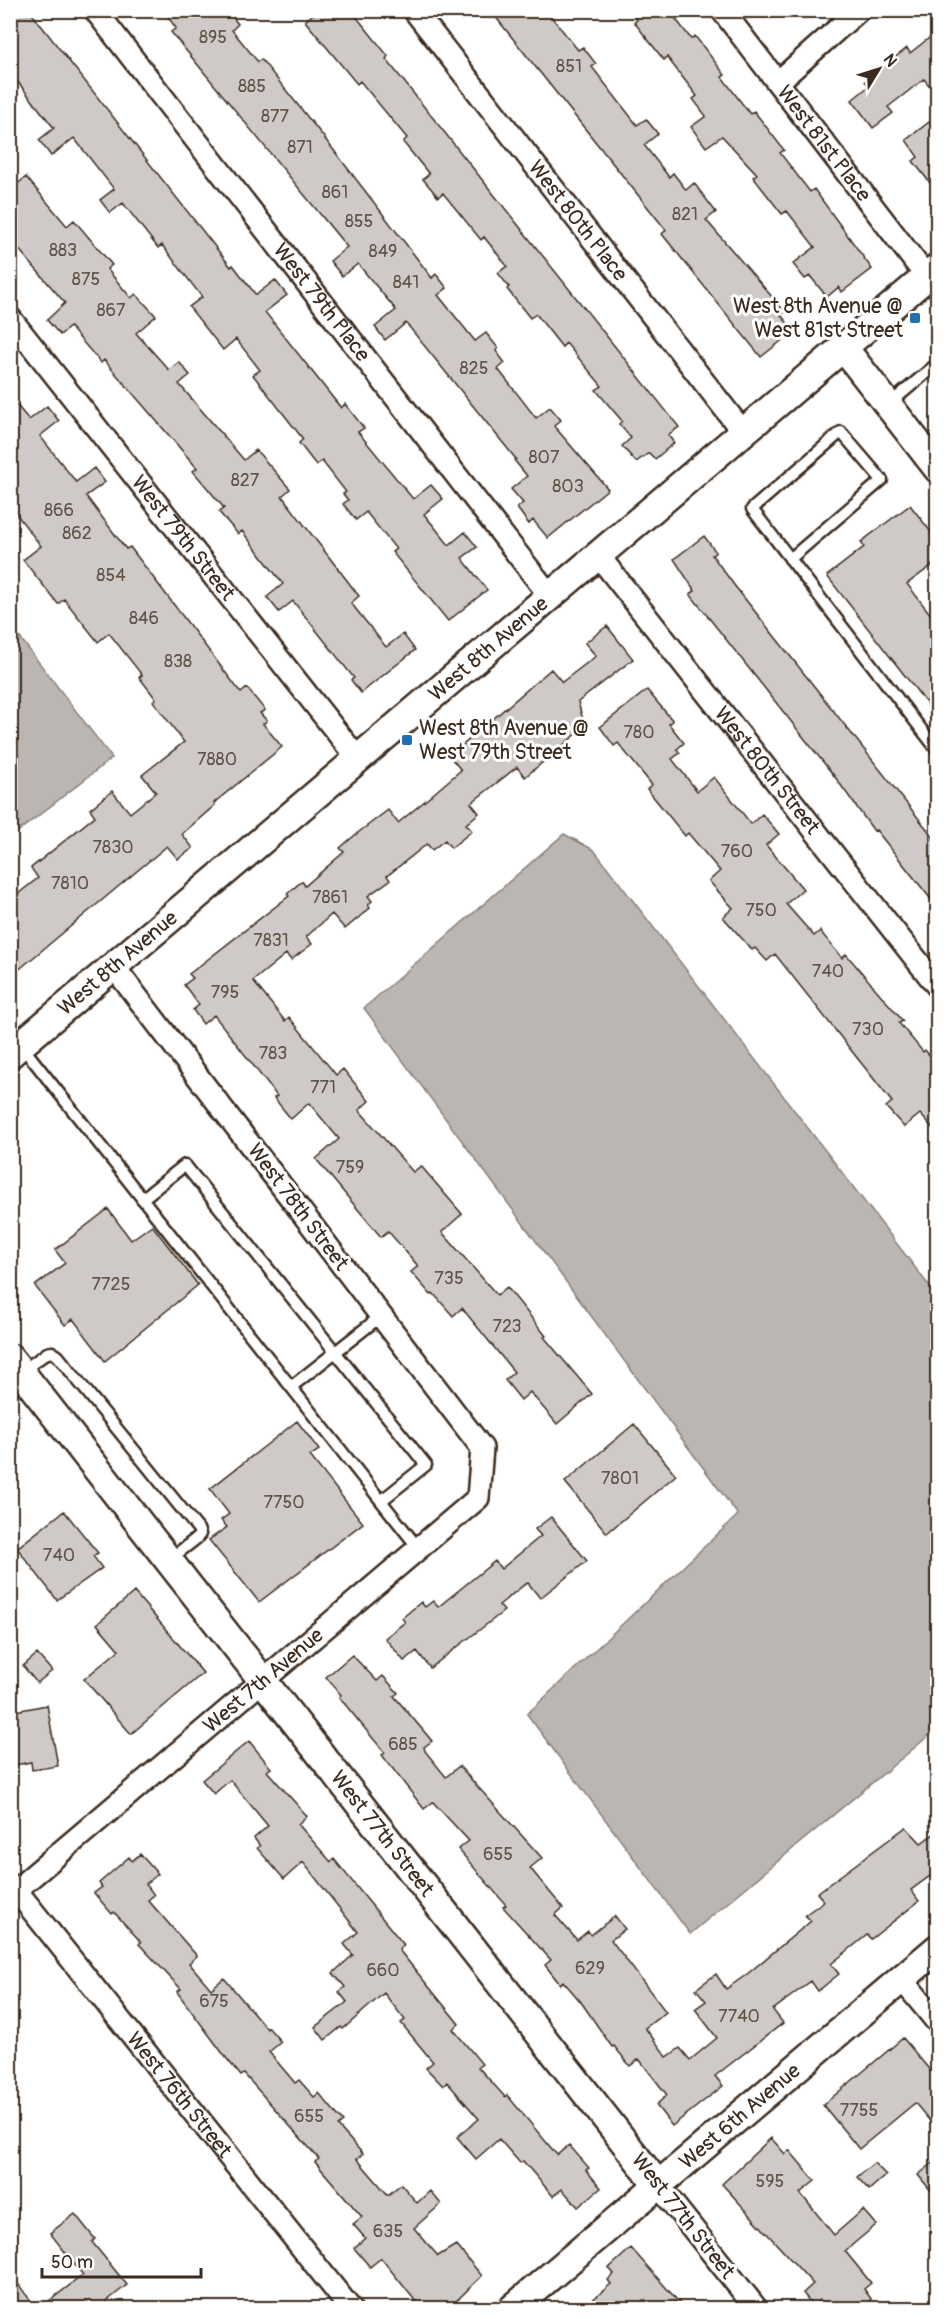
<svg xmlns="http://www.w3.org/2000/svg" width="948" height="2319" font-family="Pangolin,sans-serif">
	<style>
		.water { fill: #bcb6b3; stroke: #887e77; stroke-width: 1.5 }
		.building { fill: #cfcac7; stroke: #3b2a1e; stroke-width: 1.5 }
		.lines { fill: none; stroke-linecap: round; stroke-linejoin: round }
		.service-casing { stroke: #3b2a1e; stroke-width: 15 }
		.minor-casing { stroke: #3b2a1e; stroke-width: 26 }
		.tertiary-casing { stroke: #3b2a1e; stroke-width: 32 }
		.service { stroke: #fff; stroke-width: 10 }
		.minor { stroke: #fff; stroke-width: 21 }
		.tertiary { stroke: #fff; stroke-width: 27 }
		.poi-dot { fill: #1f6fb2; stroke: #fff; stroke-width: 2 }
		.labels { text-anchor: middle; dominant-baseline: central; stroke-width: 6; stroke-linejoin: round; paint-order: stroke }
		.number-label { font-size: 18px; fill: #605248 }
		.street-label { font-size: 21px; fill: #3b2a1e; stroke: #fff }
		.poi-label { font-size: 21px; fill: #3b2a1e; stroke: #fff; text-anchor: end }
	</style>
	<rect width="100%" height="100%" fill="#fff"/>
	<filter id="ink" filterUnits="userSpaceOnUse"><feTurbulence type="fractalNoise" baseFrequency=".0167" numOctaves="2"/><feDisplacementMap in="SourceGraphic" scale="12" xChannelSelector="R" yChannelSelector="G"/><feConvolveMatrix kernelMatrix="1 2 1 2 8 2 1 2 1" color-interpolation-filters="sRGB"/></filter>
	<g filter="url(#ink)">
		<path class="water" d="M11 626 112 758 11 837Z
			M564 834 594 850 937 1296V1729L690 1934 527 1714 738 1515 364 1008Z"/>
		<path class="building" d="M10 10H29L231 267 233 265 256 295 275 280 287 295 265 312 341 408 345 404 364 428 358 432 413 499 431 485 443 499 424 514 449 545 465 532 477 547 462 558 487 590 448 621 392 552 396 549 366 512 356 520 343 504 348 500 343 494 346 492 322 461 316 465 299 443 303 439 253 375 260 370 236 339 223 350 189 307 202 297 162 245 158 248 123 203 110 213 100 200 114 189 74 138 51 156 39 140 54 128 10 72Z
			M163 10H227L238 24 232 30 258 62 261 59 322 135 432 278 436 274 447 288 438 295 475 341 486 333 498 348 496 351 505 363 498 369 536 418 550 407 561 420 554 426 608 489 548 538 533 520 529 524 517 508 523 503 511 489 527 476 514 460 516 459 406 323 385 340 375 327 396 310 358 264 342 276 330 261 347 247 171 32 176 28Z
			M318 10H351L388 56 386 59 679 427 668 435 674 443 655 459 649 453 636 462 622 446 631 438 619 424 622 421 596 390 602 386 566 343 562 347 536 314 530 318 507 289 509 287 498 273 507 266 484 237 481 240 443 193 438 197 423 179 429 174 403 142 407 138 360 81 357 84 305 21Z
			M490 10H546L578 50 583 47 596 64 592 67 637 125 646 119 658 134 644 145 669 177 673 173 686 190 694 183 716 212 706 220 785 312 781 315 794 331 761 357 662 234 666 230Z
			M630 10H669L691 39 695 36 725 75 722 77 750 114 754 111 784 150 780 153 810 192 814 189 872 269 842 292 839 287 827 297 810 276 805 279 793 264 815 247 787 211 782 214 753 177 757 174 722 136 706 147 691 127 706 116 693 99 697 96 667 57 664 60 634 22 637 20Z
			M938 31V96L924 79 888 107 893 113 873 128 852 100 869 86 865 81 907 48 910 53Z
			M938 115V193L913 161 918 157 906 140Z
			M26 177 67 226 74 220 112 265 107 269 131 298 136 294 156 316 136 333 169 370 179 362 190 375 179 384 244 460 256 450 290 489 282 496 359 596 351 603 386 647 403 634 415 650 361 693 351 680 354 678 293 601 279 612 267 597 283 584 242 531 238 534 219 512 224 508 193 471 197 468 104 360 101 363 70 327 60 335 47 320 65 303 10 239V190Z
			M10 397 29 420 47 406 59 421 40 436 76 482 94 468 105 482 86 496 126 549 130 547 241 693 247 688 265 710 260 713 267 721 263 724 282 747 214 803 215 805 182 834 193 848 178 859 167 846 10 977V900L38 878 31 868 95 816 90 809 112 791 130 813 156 792 142 775 184 742 153 701 156 699 139 677 142 675 109 633 98 642 64 599 58 604 23 560 41 546 10 506Z
			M910 505 938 541V561L907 584 938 624V718L827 576 864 547 861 542Z
			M704 536 716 552 712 555 734 585 938 843V908L876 830 874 831 835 777 690 594 695 591 674 559Z
			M607 626 633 659 578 702 585 727 525 777 517 767 471 803 479 813 466 824 472 831 451 848 445 840 432 850 427 844 387 876 390 880 368 896 372 901 368 905 370 908 345 929 332 914 306 937 312 944 291 960 286 954 253 981 285 1021 289 1017 336 1075 343 1069 369 1101 359 1110 413 1172 421 1166 462 1214 442 1232 497 1295 507 1287 546 1336 544 1337 592 1394 557 1424 530 1392 521 1400 505 1380 514 1372 462 1308 453 1316 433 1293 431 1295 411 1272 418 1266 388 1231 381 1237 316 1159 339 1139 309 1103 291 1119 274 1098 277 1096 214 1015 203 1024 193 1010 199 1005 184 985 193 978 189 974 289 896 287 894 302 881 305 886 344 852 340 848 355 835 388 810 398 823 426 800 461 770 452 759 465 748 463 745 551 669 562 682 596 656 585 643Z
			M647 690 673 721 669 724 684 743 677 749 680 753 672 759 697 791 714 777 751 824 762 814 779 834 766 845 803 889 786 904 814 936 820 931 842 958 846 954 903 1021 899 1023 923 1052 925 1050 938 1065V1134L920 1114 904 1127 886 1107 892 1102 775 954 767 961 755 948 752 950 723 917 733 908 709 881 720 871 688 833 685 836 647 789 652 785 618 743 614 746 600 727Z
			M108 1209 131 1240 152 1225 198 1285 105 1361 73 1319 65 1325 35 1286 65 1263 55 1250Z
			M297 1421 319 1450 310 1456 363 1523 259 1602 209 1540 227 1527 221 1520 229 1514 210 1489Z
			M634 1424 676 1475 607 1533 565 1482Z
			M64 1511 98 1553 93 1556 102 1568 57 1600 17 1548Z
			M551 1517 587 1561 540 1598 528 1583 524 1585 499 1605 504 1611 430 1668 417 1651 404 1661 385 1638 405 1622 402 1618 421 1602 425 1607 433 1601 438 1607 495 1561 501 1569 541 1536 535 1529Z
			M134 1592 203 1673 131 1734 84 1679 119 1650 97 1624Z
			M37 1654 52 1671 37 1683 23 1666Z
			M352 1655 377 1681 383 1676 398 1693 394 1696 432 1741 424 1747 425 1751 446 1777 459 1766 542 1858 530 1868 563 1908 555 1915 577 1940 588 1931 591 1935 615 1916 625 1929 611 1940 666 2012 645 2028 667 2057 680 2048 690 2060 717 2038 695 2009 706 2001 696 1989 716 1974 726 1989 746 1975 811 1921 805 1915 824 1901 817 1893 906 1827 921 1843 938 1831V1870L911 1890 919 1901 871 1939 867 1935 831 1964 839 1974 818 1991 811 1981 773 2010 783 2023 715 2076 723 2086 672 2126 656 2105 667 2095 639 2059 630 2066 614 2046 612 2047 581 2002 563 1981 560 1984 545 1965 551 1960 503 1907 506 1905 458 1849 469 1841 433 1802 424 1809 382 1755 385 1753 339 1697 341 1695 326 1677Z
			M47 1705 58 1766 32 1770 31 1762 10 1766V1712Z
			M249 1741 271 1768 267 1771 307 1816 298 1824 331 1862 334 1859 404 1945 399 1950 459 2024 453 2029 482 2064 478 2067 505 2097 507 2095 557 2155 569 2145 589 2168 586 2170 601 2188 578 2207 562 2189 553 2196 523 2161 520 2163 499 2139 476 2159 457 2137 479 2119 447 2082 443 2086 426 2068 433 2062 401 2023 405 2020 384 1993 343 2029 341 2027 325 2040 315 2027 347 2002 339 1992 345 1987 333 1973 353 1955 344 1944 358 1932 303 1862 284 1879 257 1848 260 1846 254 1838 268 1826 230 1780 214 1794 202 1780Z
			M140 1854 158 1874 146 1884 154 1895 148 1900 197 1956 189 1963 211 1989 224 1978 267 2029 268 2027 281 2042 269 2052 295 2083 299 2080 314 2097 319 2093 343 2122 338 2126 363 2154 357 2159 388 2195 401 2184 417 2203 430 2191 441 2204 414 2228 438 2256 456 2245 482 2276 449 2308H421L381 2258 370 2267 354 2248 365 2238 353 2224 362 2217 315 2162 319 2159 244 2074 241 2076 227 2059 177 1992 181 1989 139 1944 141 1942 114 1912 112 1914 94 1893 102 1887 99 1883 129 1857 132 1861Z
			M903 2038 938 2080V2131L915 2103 859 2149 823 2105Z
			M771 2138 785 2154 789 2150 815 2181 800 2193 834 2235 863 2210 876 2225 845 2251 871 2283 864 2289 872 2300 861 2308H828L820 2300 813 2306 803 2293 813 2284 722 2184Z
			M938 2159V2199L918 2175Z
			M874 2163 886 2175 869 2190 857 2177Z
			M75 2214 95 2239 92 2242 127 2285 98 2308H40L83 2275 50 2233Z
			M631 2248 684 2308H583L611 2284 608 2280 614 2274 609 2268Z
			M10 2273 36 2308H10Z"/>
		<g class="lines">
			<defs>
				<path id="service" d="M888 405 938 363
					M790 559 882 480 841 432 752 509 938 751
					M21 1045 419 1549
					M142 1199 185 1165 426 1465 381 1501
					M22 1371 47 1353 52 1352 58 1356 198 1529 200 1534 197 1538 169 1560
					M291 1387 381 1316"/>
				<g id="minor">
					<path id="s1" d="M95 10 550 596"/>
					<path id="s2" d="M414 10 743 432"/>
					<path id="s3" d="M722 10 926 276"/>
					<path d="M778 82 859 10"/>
					<path id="s4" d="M10 318 358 759"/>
					<path id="s5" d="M598 555 938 987"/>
					<path id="s6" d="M16 1890 350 2308"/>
					<path id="s7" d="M10 1895 478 1498 482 1448 114 967"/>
					<path d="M901 1978 938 2023"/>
					<path d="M658 2185 756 2308"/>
				</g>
				<g id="tertiary">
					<path d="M843 347 938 469"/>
					<path id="s8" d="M10 1054 938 267"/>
					<path id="s9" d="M10 1358 658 2185"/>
					<path id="s10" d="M513 2308 938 1948"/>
				</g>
			</defs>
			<use href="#service" class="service-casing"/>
			<use href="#minor" class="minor-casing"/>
			<use href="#tertiary" class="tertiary-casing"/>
			<use href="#service" class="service"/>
			<use href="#minor" class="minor"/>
			<use href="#tertiary" class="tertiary"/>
		</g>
	</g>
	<g class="poi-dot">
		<rect x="909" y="312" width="12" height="12" rx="3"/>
		<rect x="401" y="734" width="12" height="12" rx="3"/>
	</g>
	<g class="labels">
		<g class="number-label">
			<text x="213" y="37">895</text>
			<text x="569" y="66">851</text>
			<text x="252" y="86">885</text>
			<text x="275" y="116">877</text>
			<text x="300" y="147">871</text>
			<text x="335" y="192">861</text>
			<text x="685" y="214">821</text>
			<text x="359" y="221">855</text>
			<text x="63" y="250">883</text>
			<text x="383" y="251">849</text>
			<text x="86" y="279">875</text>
			<text x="406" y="282">841</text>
			<text x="111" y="310">867</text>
			<text x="474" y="368">825</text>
			<text x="544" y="457">807</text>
			<text x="245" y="480">827</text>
			<text x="568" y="486">803</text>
			<text x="59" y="510">866</text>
			<text x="77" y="533">862</text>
			<text x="111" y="575">854</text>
			<text x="144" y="618">846</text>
			<text x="178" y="661">838</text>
			<text x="639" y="732">780</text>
			<text x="217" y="759">7880</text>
			<text x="113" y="847">7830</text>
			<text x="737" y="851">760</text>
			<text x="70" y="883">7810</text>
			<text x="330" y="897">7861</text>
			<text x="761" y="910">750</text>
			<text x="271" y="940">7831</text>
			<text x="828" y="971">740</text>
			<text x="225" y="992">795</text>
			<text x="868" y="1029">730</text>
			<text x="273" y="1053">783</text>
			<text x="323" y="1087">771</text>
			<text x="350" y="1167">759</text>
			<text x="449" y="1278">735</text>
			<text x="111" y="1284">7725</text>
			<text x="507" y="1326">723</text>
			<text x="620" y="1478">7801</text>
			<text x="284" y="1502">7750</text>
			<text x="59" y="1555">740</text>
			<text x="403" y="1744">685</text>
			<text x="498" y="1854">655</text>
			<text x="590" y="1968">629</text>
			<text x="383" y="1970">660</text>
			<text x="214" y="2001">675</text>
			<text x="739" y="2016">7740</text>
			<text x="859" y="2110">7755</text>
			<text x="309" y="2116">655</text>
			<text x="770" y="2181">595</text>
			<text x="388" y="2231">635</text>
		</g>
		<g class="street-label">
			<text stroke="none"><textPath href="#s3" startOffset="168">West 81st Place</textPath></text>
			<text stroke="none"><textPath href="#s2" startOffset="267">West 80th Place</textPath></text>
			<text stroke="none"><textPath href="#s1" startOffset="370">West 79th Place</textPath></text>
			<text stroke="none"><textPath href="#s4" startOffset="280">West 79th Street</textPath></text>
			<text stroke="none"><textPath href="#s8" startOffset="627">West 8th Avenue</textPath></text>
			<text stroke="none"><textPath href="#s5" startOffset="274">West 80th Street</textPath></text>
			<text stroke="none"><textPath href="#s8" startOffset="141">West 8th Avenue</textPath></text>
			<text transform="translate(298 1207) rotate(53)">West 78th Street</text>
			<text stroke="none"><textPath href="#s7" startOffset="332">West 7th Avenue</textPath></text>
			<text stroke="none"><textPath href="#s9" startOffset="604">West 77th Street</textPath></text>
			<text stroke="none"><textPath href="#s6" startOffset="262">West 76th Street</textPath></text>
			<text stroke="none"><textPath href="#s10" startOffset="297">West 6th Avenue</textPath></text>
			<text transform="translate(683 2216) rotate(52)">West 77th Street</text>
		</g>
		<g class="poi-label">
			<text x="903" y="306">West 8th Avenue @<tspan x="903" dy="24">West 81st Street</tspan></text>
			<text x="419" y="728" text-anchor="start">West 8th Avenue @<tspan x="419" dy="24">West 79th Street</tspan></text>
		</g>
	</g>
	<rect width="948" height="2319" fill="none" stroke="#fff" stroke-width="36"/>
	<rect x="18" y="18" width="912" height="2283" fill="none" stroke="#3b2a1e" stroke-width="2" filter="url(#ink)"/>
	<g transform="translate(879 69) rotate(52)" stroke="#ffffff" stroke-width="4.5" paint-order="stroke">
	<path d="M0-4.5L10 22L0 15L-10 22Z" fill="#3b2a1e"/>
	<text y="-9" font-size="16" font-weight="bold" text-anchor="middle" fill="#3b2a1e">N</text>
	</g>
	<path d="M42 2268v9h159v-9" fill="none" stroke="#3b2a1e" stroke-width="3"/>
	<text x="51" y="2268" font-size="18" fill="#3b2a1e" stroke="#ffffff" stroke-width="4.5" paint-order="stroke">50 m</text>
</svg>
